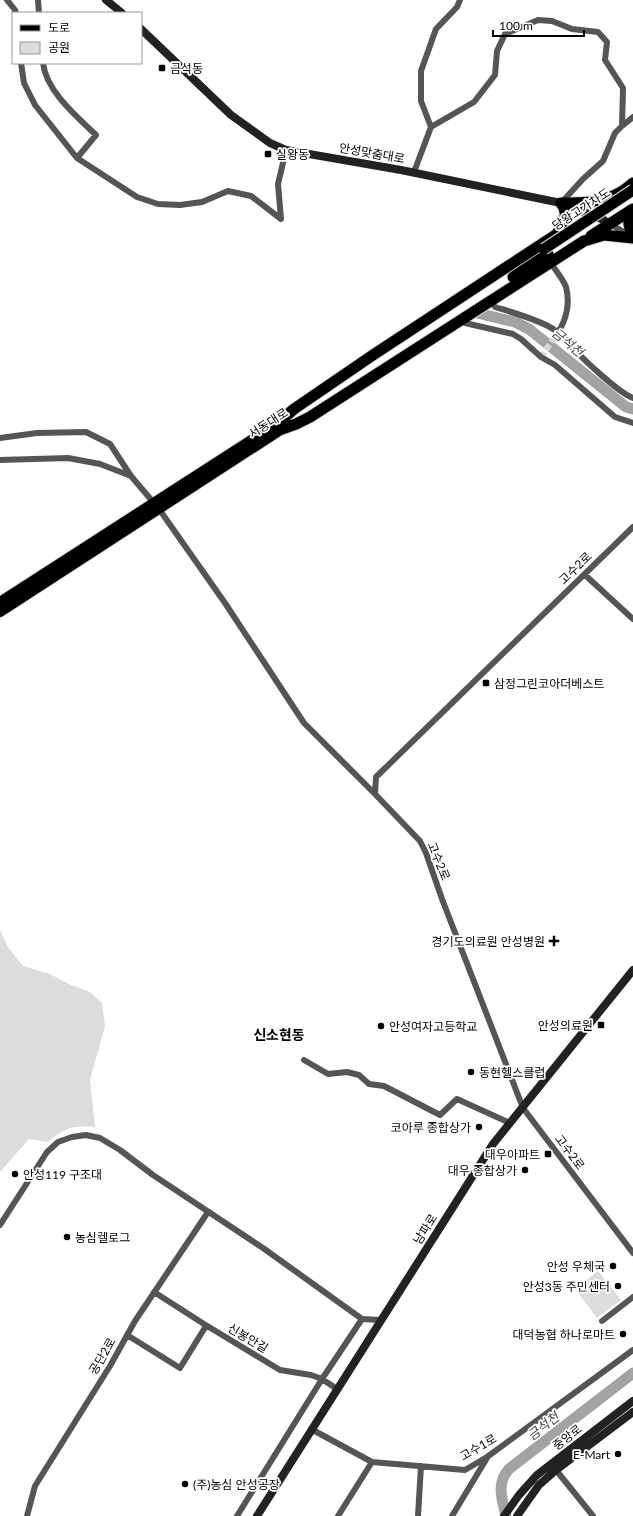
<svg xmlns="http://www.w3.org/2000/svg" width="633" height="1516" font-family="Lato,'Noto Sans KR',sans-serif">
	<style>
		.green { fill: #dcdcdc }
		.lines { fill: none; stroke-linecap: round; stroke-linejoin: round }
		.river { stroke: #a3a3a3; stroke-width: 11 }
		.street-tunnel { stroke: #d9d9d9; stroke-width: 6; stroke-dasharray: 6 3; stroke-linecap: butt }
		.primary-casing { stroke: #dbdbdb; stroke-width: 12 }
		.highway-casing { stroke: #dbdbdb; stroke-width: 13 }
		.street { stroke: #555; stroke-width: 6 }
		.secondary { stroke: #222; stroke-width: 8 }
		.primary { stroke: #000; stroke-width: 10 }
		.highway { stroke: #000; stroke-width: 11 }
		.highway-bridge-casing { stroke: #dbdbdb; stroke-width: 13; stroke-linecap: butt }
		.highway-bridge { stroke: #000; stroke-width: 11 }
		.poi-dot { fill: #000; stroke: #fff; stroke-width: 1.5 }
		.labels { text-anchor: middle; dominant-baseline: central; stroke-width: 3.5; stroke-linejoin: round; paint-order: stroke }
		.poi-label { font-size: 12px; fill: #000; stroke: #fff; text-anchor: end }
		.street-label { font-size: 12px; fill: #000; stroke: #fff }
		.water-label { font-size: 13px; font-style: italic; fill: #444; stroke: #fff }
		.quarter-label { font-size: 14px; font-weight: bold; fill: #000; stroke: #fff }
	</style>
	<rect width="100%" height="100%" fill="#fff"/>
	<path class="green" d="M0 930 8 947 23 966 50 974 71 985 86 990 91 993 102 1003 105 1026 90 1080 95 1127C70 1125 67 1128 47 1142L29 1139 0 1172Z
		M598 1271 621 1300 597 1318 575 1289Z"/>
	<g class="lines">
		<path class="river" d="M477 313 515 322 529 329 626 407 633 409
			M506 1516C502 1499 496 1483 509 1469L633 1373"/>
		<path class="street-tunnel" d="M541 357 558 332"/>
		<defs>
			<path id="primary" d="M0 602 279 422
				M0 612 282 429"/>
			<path id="highway" d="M561 203C580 203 600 203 617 194 623 192 628 187 633 183
				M633 211C627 220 628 226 633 235
				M591 236 633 209
				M513 277 548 254
				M279 422 294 409 373 355 557 234C563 223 570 214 561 203
				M282 429 296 424 310 417 584 241 604 235 633 238"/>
		</defs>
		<use href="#primary" class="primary-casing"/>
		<use href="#highway" class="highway-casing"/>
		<path class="street" d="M7 0 15 10 16 13
			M38 0 39 13
			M21 63 24 83 35 105 77 158
			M43 63C46 91 77 117 96 135L77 158 137 197 158 204 180 205 202 202 228 191 251 196 281 219 278 184 286 150
			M622 126 633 117
			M431 127 474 102 495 75 497 51 505 34 538 20 552 21 572 29 598 32 607 42 605 60 623 88 622 126 615 133 603 161 583 179 561 203
			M414 172 431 127 421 101V71L436 29 457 7 460 0
			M609 223 630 236
			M551 263C555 270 563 279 566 287 570 302 567 319 558 332
			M495 307C511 312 544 321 556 331 563 336 568 342 573 348 584 360 619 393 633 398
			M465 323 513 334 521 339 541 357 555 365 615 417 633 423
			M0 438 37 433 86 432 110 444 131 476 159 509 225 603 304 723 375 794
			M0 460 68 458 100 464 131 476
			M633 527 376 777 375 794 420 841 426 853 442 899 523 1108 633 1253
			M585 575 633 619
			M304 1060 328 1074 347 1072 359 1075 369 1084 384 1086 440 1115 457 1099 510 1123
			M0 1225 47 1152 58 1142 72 1137 86 1135 100 1138 120 1150 153 1175 263 1248 362 1319
			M154 1292 204 1324 280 1370 311 1375 322 1379 337 1389
			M362 1319 381 1320
			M602 1321 633 1297
			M127 1335 180 1368 206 1326
			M311 1429 372 1462 465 1470 487 1457 633 1350
			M556 1470 593 1516
			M27 1516 35 1486 110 1366 135 1321 208 1212
			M237 1516 322 1379 362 1319
			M338 1516 372 1462
			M418 1516 421 1466
			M452 1516 487 1458"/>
		<path class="secondary" d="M106 0 122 13
			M141 29 231 115 270 143 286 150 401 170 561 203 604 220
			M257 1516 493 1144 633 970
			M504 1516 519 1495 537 1475 633 1401
			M517 1516 539 1485 556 1470 633 1412"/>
		<use href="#primary" class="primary"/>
		<use href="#highway" class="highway"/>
		<defs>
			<path id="highway-bridge" d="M544 249 633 190"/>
		</defs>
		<use href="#highway-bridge" class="highway-bridge-casing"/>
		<use href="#highway-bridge" class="highway-bridge"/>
	</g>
	<g class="poi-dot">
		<rect x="158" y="64" width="8" height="8" rx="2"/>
		<rect x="264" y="150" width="8" height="8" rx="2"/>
		<rect x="482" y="679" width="8" height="8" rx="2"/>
		<path d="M552 935h4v4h4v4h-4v4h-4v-4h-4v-4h4z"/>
		<rect x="597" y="1021" width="8" height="8" rx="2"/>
		<circle cx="381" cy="1026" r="4"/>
		<circle cx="471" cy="1072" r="4"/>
		<circle cx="479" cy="1127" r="4"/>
		<rect x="544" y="1150" width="8" height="8" rx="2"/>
		<circle cx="525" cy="1170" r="4"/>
		<circle cx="15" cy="1174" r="4"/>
		<circle cx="67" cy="1237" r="4"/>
		<circle cx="613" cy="1266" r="4"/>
		<circle cx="618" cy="1286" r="4"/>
		<circle cx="623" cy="1334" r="4"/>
		<circle cx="618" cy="1454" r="4"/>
		<circle cx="185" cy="1484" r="4"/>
	</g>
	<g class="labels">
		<g class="poi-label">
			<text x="170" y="68" text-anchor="start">금석동</text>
			<text x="276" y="154" text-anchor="start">실왕동</text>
			<text x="494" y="683" text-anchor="start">삼정그린코아더베스트</text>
			<text x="545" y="941">경기도의료원 안성병원</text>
			<text x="593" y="1025">안성의료원</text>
			<text x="389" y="1026" text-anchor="start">안성여자고등학교</text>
			<text x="479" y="1072" text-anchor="start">동현헬스클럽</text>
			<text x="471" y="1127">코아루 종합상가</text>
			<text x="540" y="1154">대우아파트</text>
			<text x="517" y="1170">대우 종합상가</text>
			<text x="23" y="1174" text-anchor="start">안성119 구조대</text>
			<text x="75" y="1237" text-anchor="start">농심켈로그</text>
			<text x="605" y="1266">안성 우체국</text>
			<text x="610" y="1286">안성3동 주민센터</text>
			<text x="615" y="1334">대덕농협 하나로마트</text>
			<text x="610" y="1454">E-Mart</text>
			<text x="193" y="1484" text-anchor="start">(주)농심 안성공장</text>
		</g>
		<g class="street-label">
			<text transform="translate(372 153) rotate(10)">안성맞춤대로</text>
			<text transform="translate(581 209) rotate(-33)">당왕고가차도</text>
			<text transform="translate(268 423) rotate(-33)">서동대로</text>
			<text transform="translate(575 568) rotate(-44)">고수2로</text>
			<text transform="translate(439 861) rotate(68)">고수2로</text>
			<text transform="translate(570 1152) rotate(53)">고수2로</text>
			<text transform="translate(425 1229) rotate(-58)">남파로</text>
			<text transform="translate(248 1338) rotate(31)">신봉안길</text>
			<text transform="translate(102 1356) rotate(-60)">공단2로</text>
			<text transform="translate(567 1437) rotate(-38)">중앙로</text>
			<text transform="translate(478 1447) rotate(-30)">고수1로</text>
		</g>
		<g class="water-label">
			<text transform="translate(568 342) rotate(39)">금석천</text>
			<text transform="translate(543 1426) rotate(-38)">금석천</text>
		</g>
		<g class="quarter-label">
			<text x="279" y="1034">신소현동</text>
		</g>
	</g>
	<rect x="12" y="12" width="130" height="52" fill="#ffffff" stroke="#999999"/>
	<rect x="20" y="25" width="20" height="6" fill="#000000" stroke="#999999"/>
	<text x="48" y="32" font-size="12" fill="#000000">도로</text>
	<rect x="20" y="42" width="20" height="12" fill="#dcdcdc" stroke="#999999"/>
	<text x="48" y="52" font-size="12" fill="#000000">공원</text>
	<path d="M493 30v6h91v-6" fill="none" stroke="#000000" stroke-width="2"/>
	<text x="499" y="30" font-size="12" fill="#000000" stroke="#ffffff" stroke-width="3" paint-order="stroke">100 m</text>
</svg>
